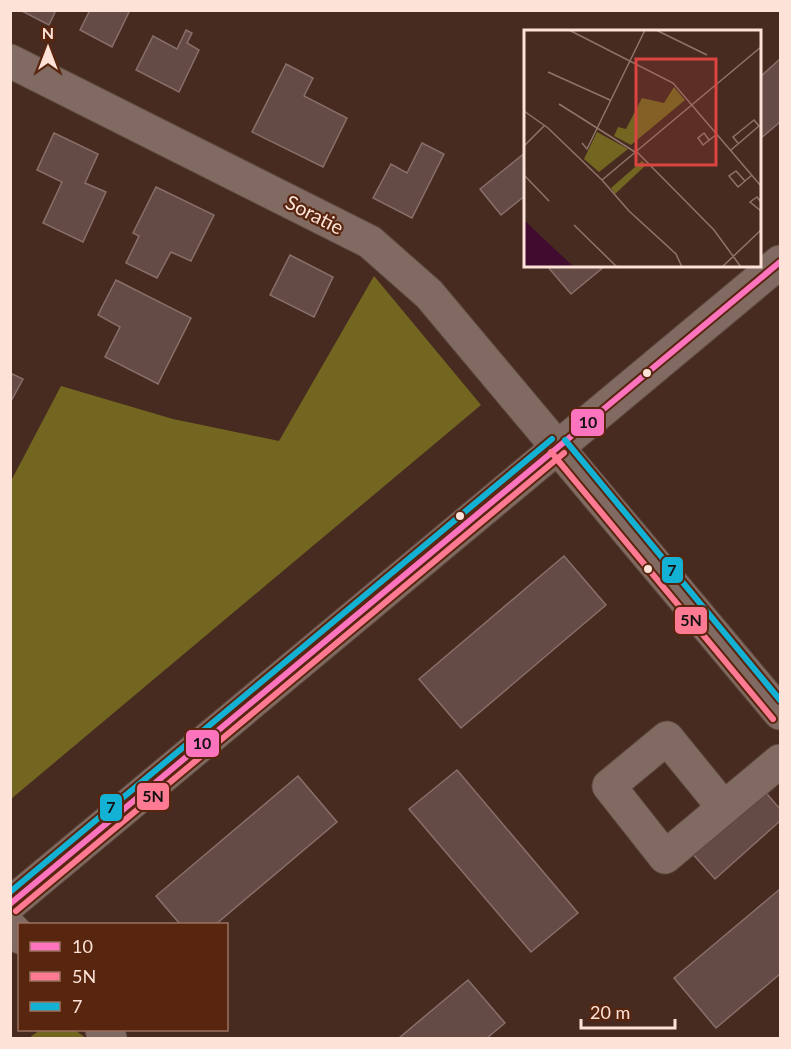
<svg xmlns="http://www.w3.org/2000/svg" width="791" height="1049" font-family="Lato,sans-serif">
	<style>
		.forest { fill: #726621 }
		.building { fill: #654b46; stroke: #886f69; stroke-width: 1.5 }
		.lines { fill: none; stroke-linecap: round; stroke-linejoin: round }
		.minor-casing { stroke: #5c483f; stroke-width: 35 }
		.minor { stroke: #816a61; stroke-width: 33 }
		.bus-1-casing { stroke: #58250f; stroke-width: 10 }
		.bus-2-casing { stroke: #58250f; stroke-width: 10 }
		.bus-3-casing { stroke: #58250f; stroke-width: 10 }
		.bus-1 { stroke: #fc73be; stroke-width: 6 }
		.bus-2 { stroke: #fe7a93; stroke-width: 6 }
		.bus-3 { stroke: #13b2d5; stroke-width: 6 }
		.bus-dot { fill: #fde2d7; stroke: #58250f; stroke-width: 2 }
		.labels { text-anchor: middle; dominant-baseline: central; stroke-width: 4.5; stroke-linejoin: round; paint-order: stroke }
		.street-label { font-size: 20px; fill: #fde2d7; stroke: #58250f }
		.inset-road { fill: none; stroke: #907469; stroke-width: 1.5 }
		.view { fill: #dc4442; fill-opacity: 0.15; stroke: #dc4442; stroke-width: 3 }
		.inset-edge { fill: none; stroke: #fde2d7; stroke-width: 3 }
		.line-badge { stroke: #58250f; stroke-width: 2 }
		.pale-badge-label { font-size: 16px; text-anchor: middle; font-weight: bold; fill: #111 }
	</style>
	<rect width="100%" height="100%" fill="#472b20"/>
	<path class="forest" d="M374 276 481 405 11 799V481L61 386 173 419 279 441Z
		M40 1030H75L86 1038H29Z"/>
	<path class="building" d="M20 10H56L49 25Z
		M90 10H130L112 47 80 30Z
		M186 30 192 33 187 43 199 50 179 92 136 70 153 36 177 49Z
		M780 59V122L760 139V77Z
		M286 64 313 78 304 96 347 118 323 167 252 132Z
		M54 133 98 154 85 183 106 192 83 242 43 223 62 182 37 170Z
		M422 143 444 154 412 218 373 198 391 164 407 173Z
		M526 152V195L501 215 480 189Z
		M156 187 214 215 191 261 171 252 157 278 126 263 139 236 133 233Z
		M290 255 333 277 314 317 270 295Z
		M547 266H605L571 294Z
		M116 280 191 318 158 384 105 357 120 327 98 315Z
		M10 373 23 379 10 403Z
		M564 556 606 605 461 728 419 679Z
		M457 770 578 913 531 952 409 809Z
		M298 776 337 822 216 924H180L156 896Z
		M762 788 780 809V821L715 879 690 851Z
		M780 889V974L716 1028 674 978Z
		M468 980 505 1023 487 1038H399Z"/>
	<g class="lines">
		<defs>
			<path id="minor" d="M10 61 370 242 429 294 780 713
				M724 808 667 738 609 786 665 857 780 761
				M10 904 780 262
				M10 927 20 937
				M102 1030 110 1038"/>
		</defs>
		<use href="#minor" class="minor-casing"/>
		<use href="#minor" class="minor"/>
		<defs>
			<path id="bus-1" d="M10 904 780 262"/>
			<path id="bus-2" d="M551 452 773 719
				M16 911 564 453"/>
			<path id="bus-3" d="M565 440 780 700
				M10 892 552 439"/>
		</defs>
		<use href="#bus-1" class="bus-1-casing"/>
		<use href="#bus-2" class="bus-2-casing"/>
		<use href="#bus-3" class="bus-3-casing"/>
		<use href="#bus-1" class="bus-1"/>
		<use href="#bus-2" class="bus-2"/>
		<use href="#bus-3" class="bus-3"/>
	</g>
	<g class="bus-dot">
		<circle cx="647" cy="373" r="5"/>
		<circle cx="460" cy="516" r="5"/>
		<circle cx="648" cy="569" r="5"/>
	</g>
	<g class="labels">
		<g class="street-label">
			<text transform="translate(315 214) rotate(27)">Soratie</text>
		</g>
	</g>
	<g transform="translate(524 30)">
		<rect width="237" height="237" fill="#472b20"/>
		<path d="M150 57 161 70 107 115 90 106 94 97 102 99 118 68 140 73ZM73 102 104 119 75 142 60 129ZM118 131 122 135 91 164 87 158Z" fill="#726621"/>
		<path d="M0 190 21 210 50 237H0Z" fill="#410b2f"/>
		<path class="inset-road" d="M45 0 149 53 237 156M132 0 183 25M24 42 86 70M35 74 111 122M0 81 24 98 78 150 105 181 152 224 158 237M185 110 180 103 174 108 179 115 193 104M58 113 63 119 121 0M0 116 21 95M207 120 235 96 230 90 209 107 214 113M112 121 190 200 217 237M0 145 25 171M78 150 237 17M221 151 212 141 205 146 214 157 228 145M237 172 233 167 226 172 237 181M50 195 93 237M198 237 237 200"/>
		<path class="view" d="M112 29H192V135H112Z"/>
		<rect width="237" height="237" class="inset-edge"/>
	</g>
	<g class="line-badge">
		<rect x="570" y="408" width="35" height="29" rx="6" fill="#fc73be"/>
		<rect x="661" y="556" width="23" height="28" rx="6" fill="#13b2d5"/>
		<rect x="674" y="606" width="34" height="29" rx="6" fill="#fe7a93"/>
		<rect x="185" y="729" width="35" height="29" rx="6" fill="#fc73be"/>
		<rect x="136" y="782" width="34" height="29" rx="6" fill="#fe7a93"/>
		<rect x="99" y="793" width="24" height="29" rx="6" fill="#13b2d5"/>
	</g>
	<g class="pale-badge-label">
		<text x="588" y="428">10</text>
		<text x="672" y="576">7</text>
		<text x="691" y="626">5N</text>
		<text x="202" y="749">10</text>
		<text x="153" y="802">5N</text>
		<text x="111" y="813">7</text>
	</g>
	<rect width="791" height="1049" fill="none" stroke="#fde2d7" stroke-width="24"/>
	<rect x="18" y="923" width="210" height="108" fill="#58250f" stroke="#9a715f" stroke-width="1.5"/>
	<rect x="30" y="942" width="30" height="9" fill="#fc73be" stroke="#9a715f" stroke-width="1.5"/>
	<text x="72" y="953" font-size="18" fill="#fde2d7">10</text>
	<rect x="30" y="972" width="30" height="9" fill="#fe7a93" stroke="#9a715f" stroke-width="1.5"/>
	<text x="72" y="983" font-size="18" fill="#fde2d7">5N</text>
	<rect x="30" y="1002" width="30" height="9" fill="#13b2d5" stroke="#9a715f" stroke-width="1.5"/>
	<text x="72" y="1013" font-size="18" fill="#fde2d7">7</text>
	<g transform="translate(48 48)" stroke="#58250f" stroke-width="4.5" paint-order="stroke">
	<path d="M0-4.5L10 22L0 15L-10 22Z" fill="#fde2d7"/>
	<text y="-9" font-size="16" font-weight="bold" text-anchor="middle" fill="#fde2d7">N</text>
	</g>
	<path d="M581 1019v9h94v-9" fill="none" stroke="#fde2d7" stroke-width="3"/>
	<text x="590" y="1019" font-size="18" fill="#fde2d7" stroke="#58250f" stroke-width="4.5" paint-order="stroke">20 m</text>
</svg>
